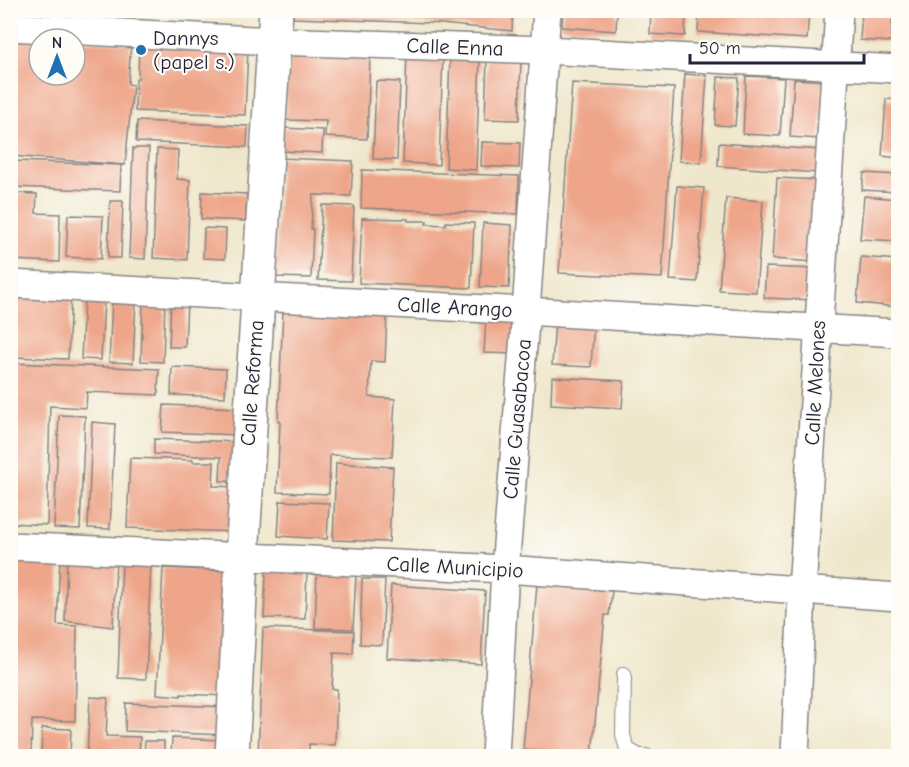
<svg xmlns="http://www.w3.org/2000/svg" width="909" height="767" font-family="'Comic Neue',sans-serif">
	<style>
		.building { fill: #eea589 }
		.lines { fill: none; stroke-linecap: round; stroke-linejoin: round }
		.service-casing { stroke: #888483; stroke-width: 16 }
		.minor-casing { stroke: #888483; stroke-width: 30 }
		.tertiary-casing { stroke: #888483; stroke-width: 36 }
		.service { stroke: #fff; stroke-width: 14 }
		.minor { stroke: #fff; stroke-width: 27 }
		.tertiary { stroke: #fff; stroke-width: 33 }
		.poi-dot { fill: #1f6fb2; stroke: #fdfcf7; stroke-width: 2 }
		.labels { text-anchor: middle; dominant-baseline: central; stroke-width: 4.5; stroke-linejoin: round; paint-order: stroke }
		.poi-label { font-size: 21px; fill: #22223b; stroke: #fdfcf7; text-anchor: start }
		.street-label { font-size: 21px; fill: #22223b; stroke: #fdfcf7 }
	</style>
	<rect width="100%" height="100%" fill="#fdfcf7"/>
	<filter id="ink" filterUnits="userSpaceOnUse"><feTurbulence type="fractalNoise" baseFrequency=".0167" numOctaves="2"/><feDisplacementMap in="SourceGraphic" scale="12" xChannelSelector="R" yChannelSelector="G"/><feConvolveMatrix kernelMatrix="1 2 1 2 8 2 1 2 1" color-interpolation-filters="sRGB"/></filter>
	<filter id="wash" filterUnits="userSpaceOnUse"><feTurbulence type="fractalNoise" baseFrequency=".008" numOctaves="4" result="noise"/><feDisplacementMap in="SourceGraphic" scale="24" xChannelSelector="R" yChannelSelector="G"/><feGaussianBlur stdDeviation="1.35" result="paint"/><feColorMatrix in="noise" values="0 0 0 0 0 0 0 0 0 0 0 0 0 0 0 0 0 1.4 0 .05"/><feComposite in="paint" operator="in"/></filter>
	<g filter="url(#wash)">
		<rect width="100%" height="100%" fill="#efe7cb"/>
		<g id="blocks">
			<path class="building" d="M293 10H513L512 31 431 23 293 18Z
				M563 10H617L616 31 562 27Z
				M651 10H686L685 36 650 34Z
				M699 10H809L807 39 698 32Z
				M862 10H893L891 42 860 40Z
				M16 36 39 37V75H75V40L131 44 128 84 133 85 125 165 10 156V109Z
				M139 44 248 49 245 115 135 111 136 79H138Z
				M288 52 370 55 367 139 325 137 326 121 285 120Z
				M407 54 443 55 439 165 403 163Z
				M450 56 480 57 476 170 446 168Z
				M487 58 521 59 519 120 485 119Z
				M685 74 707 76 701 163 679 161Z
				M746 76 784 78 780 136 743 134Z
				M718 77 739 78 735 126 715 125Z
				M794 79 824 81 820 139 790 137Z
				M376 81 400 82 397 160 373 159Z
				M572 83 674 88 662 278 559 273Z
				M886 99 898 100V158L882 156Z
				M137 121 248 126 247 147 136 142Z
				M283 128 323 130 322 153 282 151Z
				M482 142 520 143 519 168 481 166Z
				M719 143 821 150 819 173 718 166Z
				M133 148H149L145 259 129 258Z
				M157 149 178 150 177 179 190 180 187 260 153 258Z
				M280 158 353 161 351 196 313 195 311 229H313L311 278 275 277Z
				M13 161 121 165 120 191 12 187Z
				M362 170 519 176 518 214 361 208Z
				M864 173 898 175V192L862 190Z
				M777 178 821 180 815 262 772 259Z
				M677 186 704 188 697 282 670 280Z
				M202 192 247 194 246 221 201 219Z
				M10 193 37 194 36 213 60 214 59 262 10 260Z
				M864 196 898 199V241L860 239Z
				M726 198 763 201 756 292 719 290Z
				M110 201H123L121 258H108Z
				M322 205 354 206 351 281 318 280Z
				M68 215 103 216 101 259 66 257Z
				M362 218 408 219V221H427L426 224 446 225V222L474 223 471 288 359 283Z
				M483 223 512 225 509 288 480 287Z
				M204 228 226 229 225 259 203 258Z
				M861 257 898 260V307L857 303Z
				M766 267 817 269 815 300 764 298Z
				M12 292 71 295 68 359 10 357Z
				M112 298 136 299 133 363 109 362Z
				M84 299 104 300 101 360 81 359Z
				M143 300 165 301 163 362 141 361Z
				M171 300 187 301 185 347H169Z
				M283 311 387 315 385 362 371 361 369 397 395 399 392 457 330 455 329 494 277 492 280 422 278 421Z
				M486 318 516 320 514 354 484 353Z
				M555 320 594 322 591 367 552 365Z
				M11 363 159 369 158 395 87 392 86 408 50 406 47 525 10 523Z
				M172 367 226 369 225 397 171 395Z
				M552 377 624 381 622 408 551 404Z
				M164 405 240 408 239 435 162 432Z
				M59 415 85 416 80 529 54 528Z
				M92 422 115 424 110 529 88 528Z
				M154 439 240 442 238 482 220 481 221 457 154 454Z
				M130 458 193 460V462H214L213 486 238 487 236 532 127 528Z
				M336 463 393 467 389 542 333 540Z
				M280 501 329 503 327 539 278 536Z
				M10 555 60 557 57 625 77 626 75 721 32 720 31 756H10Z
				M67 557 116 559 113 627 65 621Z
				M122 561 151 562 146 679 118 678Z
				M163 568 231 571 227 696 181 694V696L157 694Z
				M266 571 307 573 305 619 264 618Z
				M317 572 356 574 353 629 315 628Z
				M362 579H385L382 645 360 644Z
				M537 584 612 591 609 615H605L592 755 523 750Z
				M391 585 485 591 481 664 387 658Z
				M263 628 354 631 353 654 334 653 332 689H337L335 745 309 744V756H258Z
				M90 697 108 698 106 736 140 737 139 756H87Z
				M126 703 228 707 227 735 125 731Z
				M42 728 71 729 70 756H41Z
				M172 738 223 740 222 756H171Z
				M145 741H164V756H144Z"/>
		</g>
	</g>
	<g filter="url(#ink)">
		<use href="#blocks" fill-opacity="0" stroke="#888483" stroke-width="1.5"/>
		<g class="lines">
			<defs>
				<path id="service" d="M624 674 623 735 627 749 639 756H646"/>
				<path id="minor" d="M10 27 274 41 545 50 898 69
					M10 284 526 311 898 333
					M10 546 505 569 898 597
					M495 756 505 569 526 311 547 10
					M795 756 802 591 839 10"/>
				<path id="tertiary" d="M232 756 242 557 276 10"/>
			</defs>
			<use href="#service" class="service-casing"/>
			<use href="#minor" class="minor-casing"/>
			<use href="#tertiary" class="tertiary-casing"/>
			<use href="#service" class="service"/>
			<use href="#minor" class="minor"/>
			<use href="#tertiary" class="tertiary"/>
		</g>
	</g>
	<circle class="poi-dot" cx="141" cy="50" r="6"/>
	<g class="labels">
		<g class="poi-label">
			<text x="153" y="38">Dannys<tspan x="153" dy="24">(papel s.)</tspan></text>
		</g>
		<g class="street-label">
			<text transform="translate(455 47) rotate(2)">Calle Enna</text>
			<text transform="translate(455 307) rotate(3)">Calle Arango</text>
			<text transform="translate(252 383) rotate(-86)">Calle Reforma</text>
			<text transform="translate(815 383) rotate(-87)">Calle Melones</text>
			<text transform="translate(517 419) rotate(-85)">Calle Guasabacoa</text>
			<text transform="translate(455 567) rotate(3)">Calle Municipio</text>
		</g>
	</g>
	<rect width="909" height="767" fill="none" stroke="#fdfcf7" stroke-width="36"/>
	<g transform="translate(57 57)"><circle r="28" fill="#fdfcf7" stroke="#a5a5ac" stroke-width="1.5"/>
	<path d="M0-4.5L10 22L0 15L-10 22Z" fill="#1f6fb2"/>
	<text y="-9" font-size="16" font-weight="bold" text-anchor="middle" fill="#22223b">N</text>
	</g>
	<path d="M690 54v9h174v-9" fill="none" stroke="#22223b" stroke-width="3"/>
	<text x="699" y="54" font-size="18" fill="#22223b" stroke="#fdfcf7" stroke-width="4.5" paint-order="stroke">50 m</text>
</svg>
